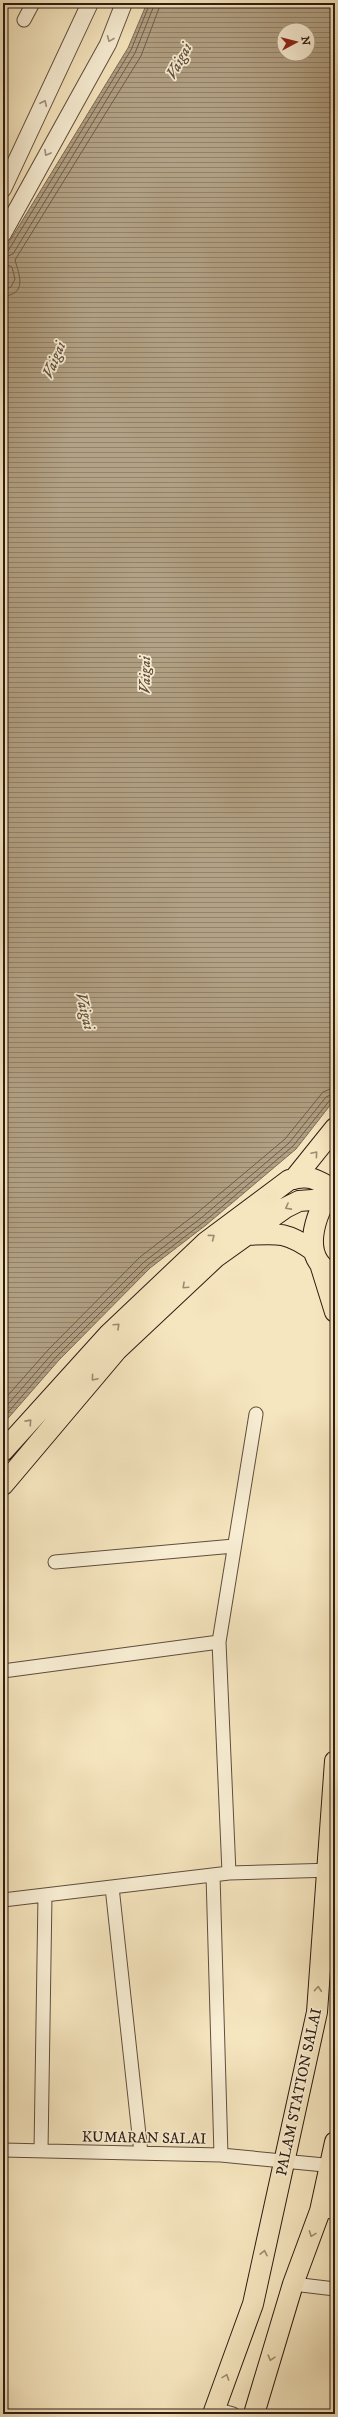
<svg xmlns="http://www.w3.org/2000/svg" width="338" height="2417" font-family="'IM FELL DW Pica',serif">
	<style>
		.water { fill: url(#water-rules); stroke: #7d6c56; fill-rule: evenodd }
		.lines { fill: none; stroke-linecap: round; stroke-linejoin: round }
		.shore { stroke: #705e4b; stroke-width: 1 }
		.minor-casing { stroke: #604e3d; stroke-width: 15 }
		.tertiary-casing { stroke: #604e3d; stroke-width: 18 }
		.primary-casing { stroke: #2e1c12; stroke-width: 22 }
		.minor { stroke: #f9efd5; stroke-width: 13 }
		.tertiary { stroke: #f9efd5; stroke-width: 16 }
		.primary { stroke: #f6e6bf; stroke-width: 20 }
		.oneway { stroke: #9e907d }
		.oneway2 { stroke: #9c8b71 }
		.labels { text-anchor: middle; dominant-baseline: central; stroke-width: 3.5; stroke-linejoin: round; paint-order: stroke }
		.street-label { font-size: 15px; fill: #2e1c12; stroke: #f9efd5 }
		.water-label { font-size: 16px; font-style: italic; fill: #635140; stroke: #f9efd5 }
	</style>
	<defs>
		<pattern id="water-rules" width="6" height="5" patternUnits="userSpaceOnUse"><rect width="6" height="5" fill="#b2a184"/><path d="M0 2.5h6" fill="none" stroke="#91826b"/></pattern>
	</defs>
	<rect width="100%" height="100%" fill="#f6e6bf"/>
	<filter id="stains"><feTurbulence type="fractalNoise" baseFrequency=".005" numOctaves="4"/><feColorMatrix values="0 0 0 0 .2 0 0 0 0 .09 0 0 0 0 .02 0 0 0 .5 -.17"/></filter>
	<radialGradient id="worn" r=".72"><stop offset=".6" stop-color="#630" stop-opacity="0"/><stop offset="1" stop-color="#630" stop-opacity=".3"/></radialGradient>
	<path class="water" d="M147 3H335V1099L296 1149 206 1225 150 1268 59 1360 3 1424V283L6 279 3 252 128 48ZM284 30H308V54H284Z"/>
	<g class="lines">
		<path class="shore" d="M3 253 8 251 131 50 150 3
			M3 258 13 254 135 53 155 3
			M3 263 12 267 15 279 11 287 3 290
			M3 296C28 295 19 274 15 260L141 56 161 3
			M3 1401 48 1350 140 1257 197 1213 285 1139 323 1092 335 1087
			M3 1410 52 1354 144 1262 201 1218 289 1143 326 1097 335 1093
			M3 1418 56 1357 148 1265 204 1222 293 1146 330 1100 335 1098"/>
		<defs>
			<path id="minor" d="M24 20 33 3
				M55 1562 234 1546
				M3 1671 219 1642
				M229 1873 219 1642 256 1414
				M213 1875 221 2155
				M112 1887 141 2153
				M3 1900 229 1873 334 1870
				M3 2150 221 2155 335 2166
				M41 2151 45 1895
				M320 2211 335 2212
				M293 2284 335 2289
				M215 2409 233 2414"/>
			<path id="tertiary" d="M3 189 90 3
				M3 234 108 44 124 3"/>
			<path id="primary" d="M294 1179 335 1128
				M332 1189C315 1213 298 1261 335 1274
				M247 1235C279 1233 287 1232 314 1251
				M321 1267 335 1312
				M3 1451 109 1334 206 1242 289 1180C309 1174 315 1179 333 1189
				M3 1485 117 1350 216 1257 285 1208 299 1201 325 1199
				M213 2414 253 2304 317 2012 335 1761
				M254 2414 293 2284 320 2211 335 2142"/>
		</defs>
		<use href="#minor" class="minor-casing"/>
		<use href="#tertiary" class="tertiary-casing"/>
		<use href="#primary" class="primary-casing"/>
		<use href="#minor" class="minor"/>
		<use href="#tertiary" class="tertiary"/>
		<use href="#primary" class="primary"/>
	</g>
	<defs><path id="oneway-chevron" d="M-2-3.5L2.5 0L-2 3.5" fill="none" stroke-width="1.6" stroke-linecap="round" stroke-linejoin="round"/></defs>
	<g class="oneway">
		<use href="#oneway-chevron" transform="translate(110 39) rotate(112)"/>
		<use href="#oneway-chevron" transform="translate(44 103) rotate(-65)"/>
		<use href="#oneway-chevron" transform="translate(47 153) rotate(119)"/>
	</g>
	<g class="oneway2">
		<use href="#oneway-chevron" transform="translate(315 1154) rotate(-50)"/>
		<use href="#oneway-chevron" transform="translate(288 1207) rotate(152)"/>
		<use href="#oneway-chevron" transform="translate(212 1237) rotate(-37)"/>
		<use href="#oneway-chevron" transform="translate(185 1286) rotate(137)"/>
		<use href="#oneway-chevron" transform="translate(117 1326) rotate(-43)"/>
		<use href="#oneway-chevron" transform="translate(94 1378) rotate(130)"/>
		<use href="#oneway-chevron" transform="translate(29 1422) rotate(-48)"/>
		<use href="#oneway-chevron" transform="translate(318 1989) rotate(-86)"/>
		<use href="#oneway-chevron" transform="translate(312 2234) rotate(111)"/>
		<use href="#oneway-chevron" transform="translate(264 2253) rotate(-78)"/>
		<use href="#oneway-chevron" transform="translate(271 2358) rotate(106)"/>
		<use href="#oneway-chevron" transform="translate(226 2377) rotate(-70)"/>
	</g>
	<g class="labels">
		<g class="street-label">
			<text transform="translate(299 2092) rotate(-78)">PALAM STATION SALAI</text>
			<text transform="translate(144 2138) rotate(1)">KUMARAN SALAI</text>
		</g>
		<g class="water-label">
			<text transform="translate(179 61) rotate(-62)">Vaigai</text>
			<text transform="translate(54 360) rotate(-68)">Vaigai</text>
			<text transform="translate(145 675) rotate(-90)">Vaigai</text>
			<text transform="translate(85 1011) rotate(76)">Vaigai</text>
		</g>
	</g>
	<rect width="338" height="2417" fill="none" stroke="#f6e6bf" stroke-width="16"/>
	<rect x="4" y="4" width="330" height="2409" fill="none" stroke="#2e1c12" stroke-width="2"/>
	<rect x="8" y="8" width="322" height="2401" fill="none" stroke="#2e1c12"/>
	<g transform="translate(296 42) rotate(83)"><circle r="19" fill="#f9efd5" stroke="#a89b87"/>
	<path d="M0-3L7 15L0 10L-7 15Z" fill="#8f2418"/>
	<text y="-6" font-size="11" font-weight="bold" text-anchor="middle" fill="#2e1c12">N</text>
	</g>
	<rect width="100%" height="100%" filter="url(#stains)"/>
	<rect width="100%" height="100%" fill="url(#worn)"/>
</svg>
